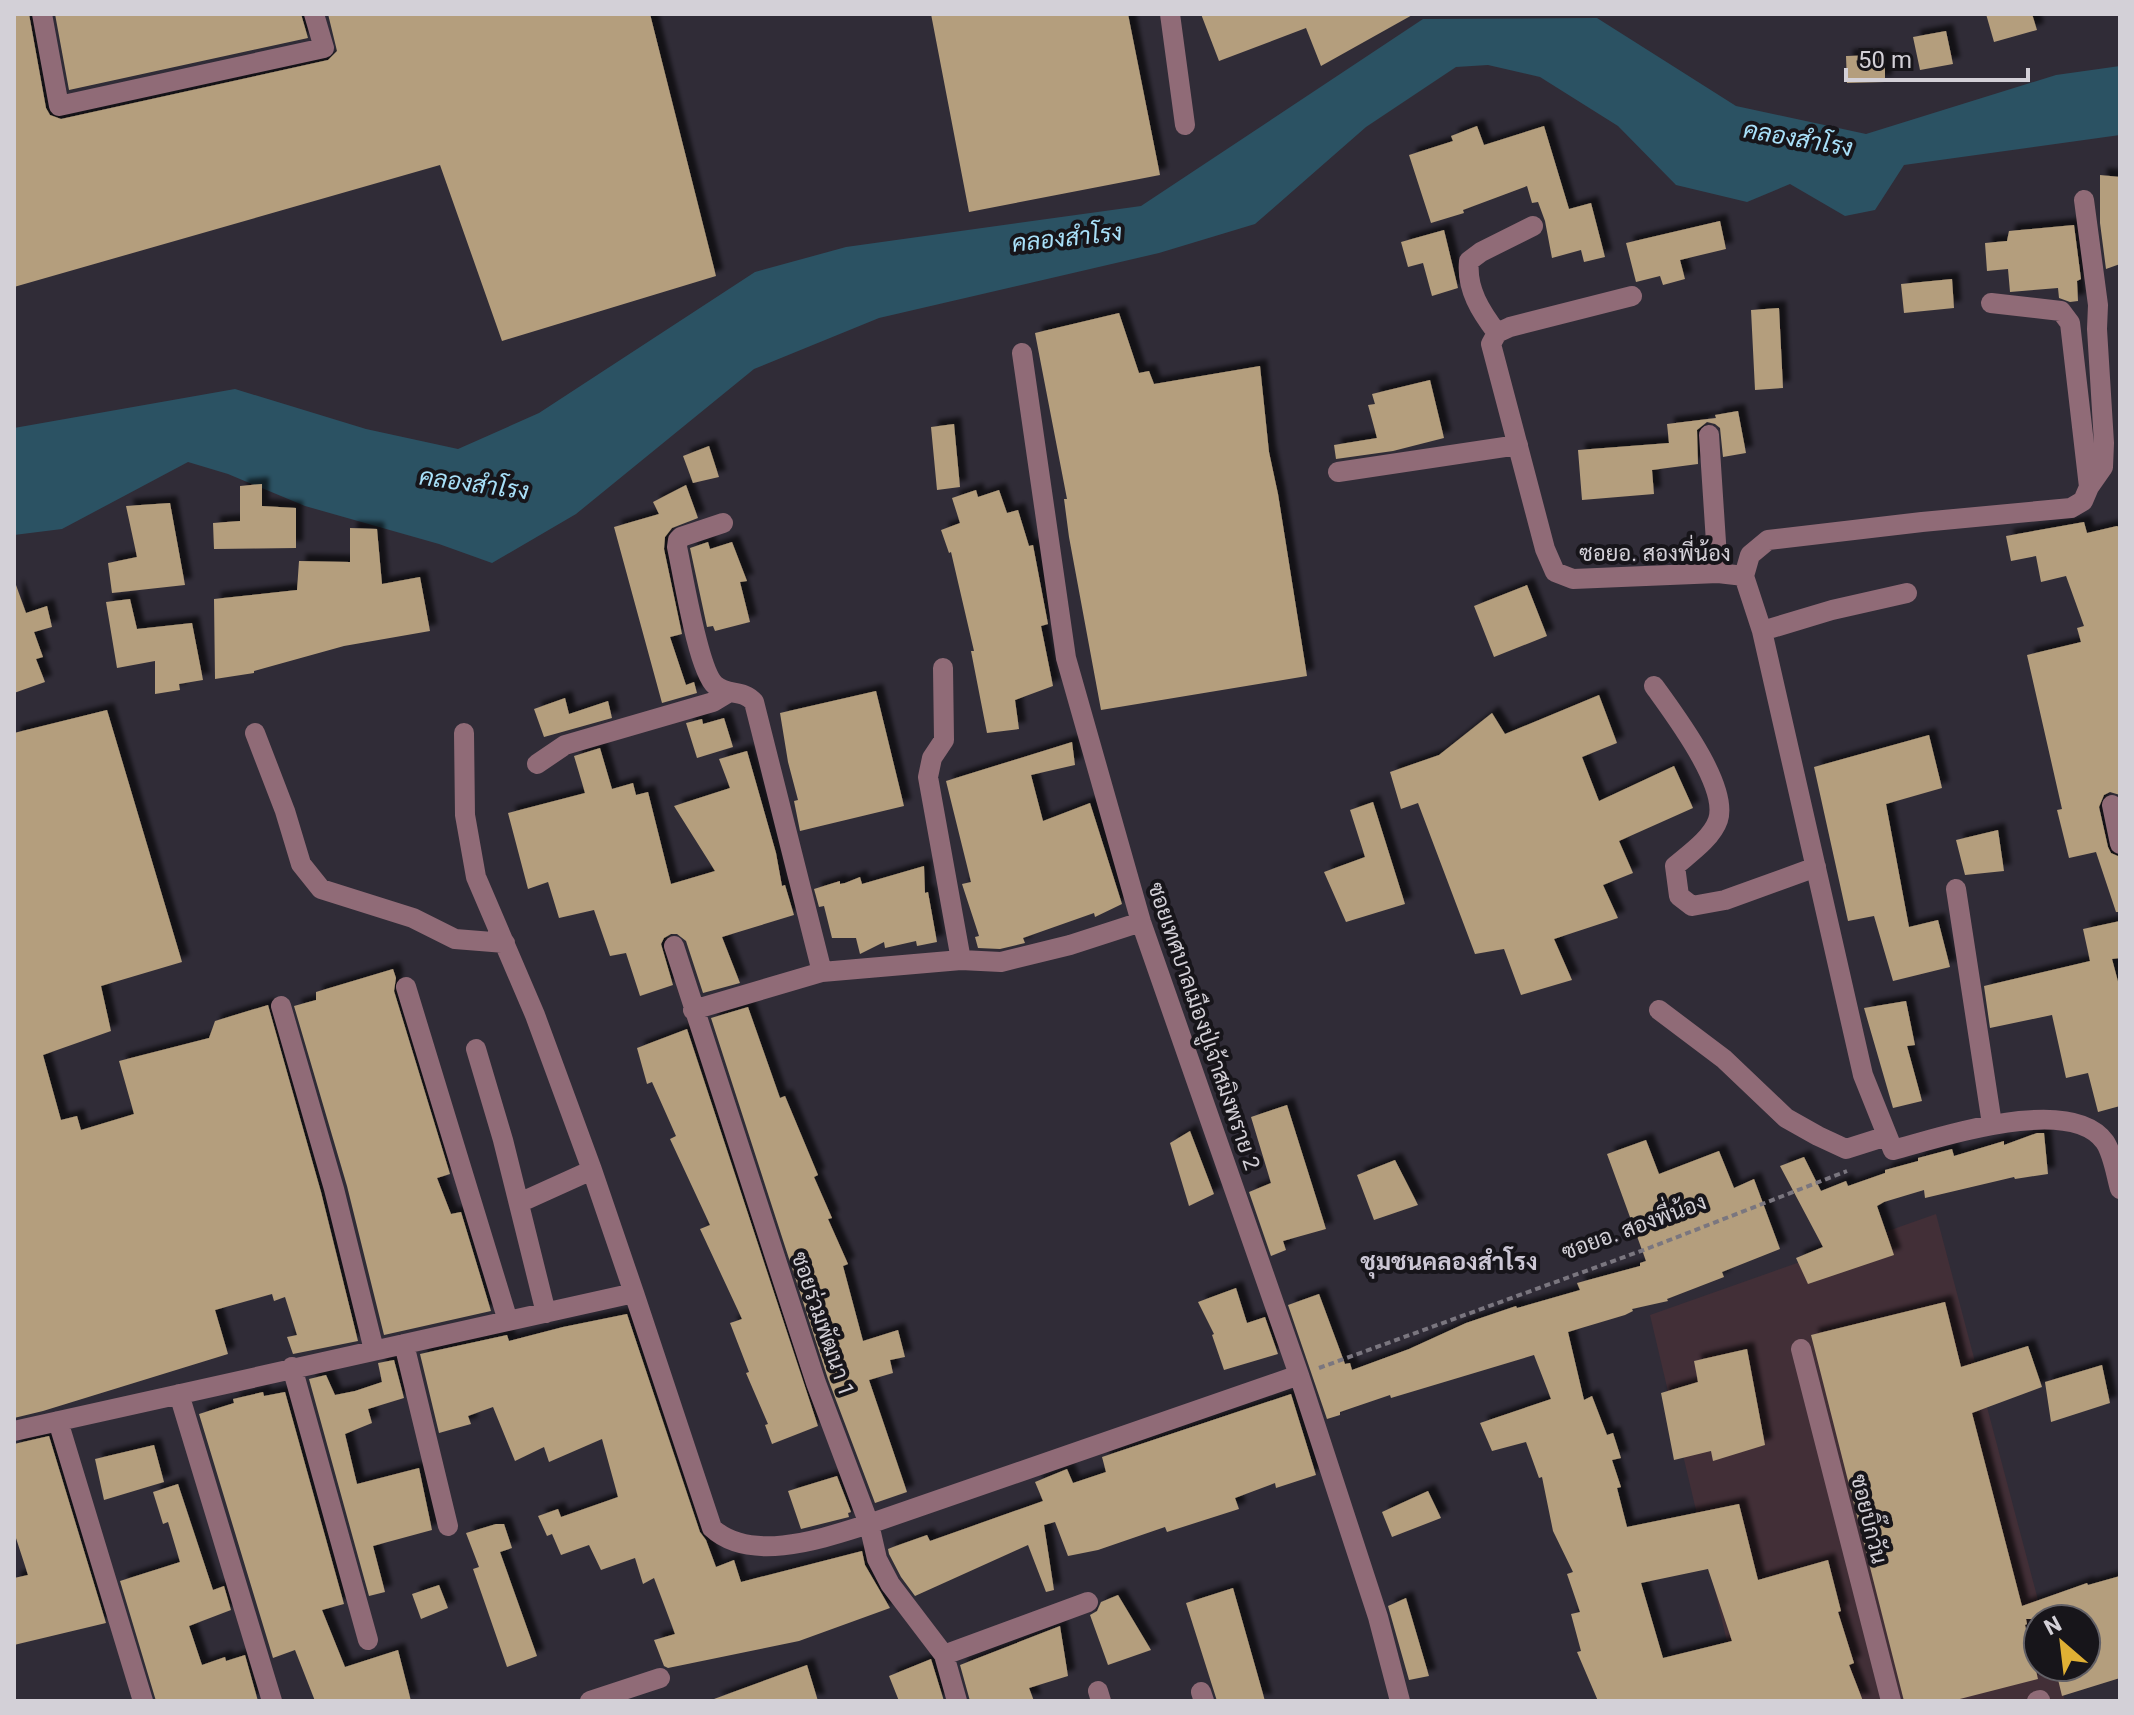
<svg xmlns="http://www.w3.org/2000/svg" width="2134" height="1715" font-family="Roboto,Sarabun,sans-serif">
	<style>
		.industrial { fill: #422f37 }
		.water { fill: #2b5263 }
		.building { fill: #b49e7d; fill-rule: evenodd; filter: url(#shadow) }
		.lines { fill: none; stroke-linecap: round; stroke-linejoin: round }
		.path { stroke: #7a767f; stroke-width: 4; stroke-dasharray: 6 4; stroke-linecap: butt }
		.minor { stroke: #906b77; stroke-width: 20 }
		.labels { text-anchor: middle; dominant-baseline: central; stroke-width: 8; stroke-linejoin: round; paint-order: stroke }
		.street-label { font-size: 22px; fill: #d3d0d7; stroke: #17151a }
		.water-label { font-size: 24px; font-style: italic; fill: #a9e0f9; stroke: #17151a }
		.neighbourhood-label { font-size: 24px; font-weight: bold; fill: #ccc7d5; stroke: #17151a }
	</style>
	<defs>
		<filter id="shadow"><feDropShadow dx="7" dy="-7" stdDeviation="2" flood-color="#0009"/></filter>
	</defs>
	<rect width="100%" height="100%" fill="#302c37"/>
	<path class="industrial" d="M1936 1214 2043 1619H2038V1667H2056L2065 1701H1741L1650 1315Z"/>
	<path class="water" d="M1597 18 1736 106 1866 134 2056 75 2120 66V135L1904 165 1875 210 1845 216 1790 184 1747 202 1676 185 1618 126 1540 77 1488 65 1456 67 1366 127 1255 224 1159 253 879 318 754 369 576 514 492 563 439 544 305 506 228 474 188 462 62 529 14 535V428L235 389 366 429 458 449 539 413 755 272 846 247 1141 206 1423 19Z"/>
	<path class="building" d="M14 14H29L46 108 50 115 61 119 328 60 337 51 328 14H650L716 276 502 341 440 165 14 287Z
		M55 14H301L308 38 69 90Z
		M931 14H1128L1160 175 969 212Z
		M1201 14H1414L1321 66 1306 28 1219 61Z
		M1986 14H2032L2037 30 1994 42Z
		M1946 31 1953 64 1920 70 1913 37Z
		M1885 55V82L1847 83 1846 56Z
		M1477 126 1484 145 1544 126 1569 209 1591 203 1605 257 1584 262 1581 250 1552 258 1545 221 1538 202 1532 203 1527 186 1463 210 1464 213 1431 223 1409 155 1453 141 1451 136Z
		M2100 175 2120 177V264L2106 269 2100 223Z
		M1720 221 1726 249 1680 260 1685 279 1663 285 1660 276 1636 282 1626 243Z
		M2074 225 2081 279 2077 281 2078 301 2070 302 2059 298 2058 288 2010 292 2008 269 1987 271 1985 243 2007 241 2009 231Z
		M1444 230 1458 288 1432 296 1423 263 1408 267 1401 242Z
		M1952 279 1954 308 1904 313 1901 284Z
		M1779 308 1783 388 1755 390 1751 310Z
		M1119 313 1139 373 1149 371 1154 384 1260 366 1269 452 1278 494 1307 676 1101 710 1069 537 1064 499H1067L1035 333Z
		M1430 380 1444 438 1393 451 1336 459 1334 445 1377 438 1368 405 1375 404 1372 394Z
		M1738 411 1746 453 1723 457 1720 428 1715 424 1707 422 1697 430 1698 464 1652 470 1654 494 1582 500 1578 450 1669 443 1667 424 1716 418 1715 415Z
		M954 424 960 487 937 490 931 427Z
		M709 446 719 477 693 483 683 456Z
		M262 484V506L296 508V548L214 549 213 523 240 521V486Z
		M686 485 698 518 672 528 665 537 664 549 682 634 670 637 686 685 694 682 697 693 662 703 614 527 659 514 653 502Z
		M976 490 978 497 999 490 1007 513 1018 510 1029 546 1033 545 1048 624 1041 626 1053 686 1015 700 1019 729 987 733 971 651H974L951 552 949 553 941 530 960 523 952 498Z
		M170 503 185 585 112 593 108 563 137 557 126 506Z
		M2084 522 2087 533 2117 526 2120 528V795L2110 792 2104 795 2099 807 2108 847 2111 853 2120 857V912H2116L2096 852 2069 858 2057 810 2062 809 2027 655 2081 642 2077 628 2084 626 2066 576 2041 582 2036 556 2011 561 2006 536Z
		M350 528 377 529 382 584 420 577 430 631 344 646 254 671V673L215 679 214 599 297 590 299 561 350 562Z
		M708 542 710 549 732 542 747 581 740 582 750 622 715 631 713 626 707 627 690 548Z
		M16 585 26 613 47 606 52 627 34 632 43 657 36 659 45 682 14 693Z
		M1527 585 1547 636 1494 657 1474 606Z
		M130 599 137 629 192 623 203 680 179 684 180 690 155 694V661L117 668 106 602Z
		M876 691 904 806 800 831 794 801 798 800 788 762 780 713Z
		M1599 695 1617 743 1582 757 1599 801 1674 766 1693 808 1619 841 1633 873 1603 885 1618 918 1554 939 1572 980 1521 995 1504 949 1475 954 1418 803 1401 809 1390 772 1439 755 1492 713 1505 734Z
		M565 698 569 714 608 701 612 718 544 737 534 709Z
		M107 710 182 962 101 986 111 1031 43 1055 61 1120 77 1116 81 1130 134 1114 119 1061 209 1038 215 1021 268 1005 321 1192 358 1341 293 1354 287 1337 297 1335 285 1297 274 1301 272 1294 215 1310 228 1354 43 1411 14 1418V733Z
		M724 718 733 747 697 758 686 723 702 719 703 724Z
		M1929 735 1942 788 1886 804 1909 927 1938 920 1950 967 1893 981 1874 916 1848 921 1814 767Z
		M1072 742 1075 765 1031 775 1043 821 1090 803 1122 904 1095 917 1094 913 1023 938 1025 943 1000 949 978 948 975 937 979 936 962 884 971 882 946 781Z
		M600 748 612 789 633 783 636 795 648 792 671 884 715 871 674 806 730 788 719 759 747 751 776 853 782 886 785 885 794 915 722 937 740 983 703 993 686 941 677 934H671L664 938 661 944 673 985 640 996 626 953 610 956 594 910 559 918 548 882 528 889 508 813 585 793 574 756Z
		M1373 802 1405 904 1346 922 1324 872 1365 857 1350 810Z
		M1998 830 2004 871 1965 875 1956 840Z
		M924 866 925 893 928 892 937 942 917 946 916 941 885 948 884 942 860 954 856 938H832L824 906 819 907 814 889 840 881V884L845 883 860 877 862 884Z
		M2120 921V958L2112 959 2120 989V1106L2098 1112 2088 1073 2066 1078 2052 1015 1990 1028 1984 986 2090 961 2083 929Z
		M393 969 396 978 394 991 450 1174 437 1178 451 1214 461 1212 491 1311 384 1335 347 1186 294 1006 316 1000V992Z
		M1906 1001 1915 1045 1907 1046 1922 1101 1893 1108 1864 1008Z
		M748 1007 780 1098 785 1096 818 1175 814 1177 832 1218 828 1219 848 1264 843 1266 863 1341 898 1330 905 1357 890 1360 893 1373 869 1380 907 1492 875 1503 828 1379 711 1018Z
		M687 1029 818 1426 772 1444 765 1425 768 1424 746 1373 749 1372 730 1323 742 1319 700 1229 710 1225 670 1139 676 1136 652 1082 647 1084 637 1048Z
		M1287 1105 1326 1229 1283 1241 1286 1250 1271 1256 1249 1192 1271 1183 1251 1117Z
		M1190 1131 1214 1194 1189 1206 1170 1143Z
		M2037 1133H2044L2048 1174 2015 1179 2014 1177 1925 1198 1924 1190 1884 1202 1877 1206 1894 1255 1808 1284 1796 1258 1823 1247 1780 1166 1804 1157 1821 1191 1846 1181 1848 1186 1885 1173V1170L1918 1161V1158L1952 1149 1954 1156 2004 1141V1145Z
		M1646 1140 1659 1174 1719 1151 1734 1188 1754 1179 1780 1249 1722 1272 1724 1277 1667 1299 1668 1301 1632 1309 1633 1311 1625 1315 1568 1332 1584 1400 1592 1396 1607 1435 1613 1433 1621 1458 1612 1460 1621 1487 1617 1488 1627 1527 1739 1504 1758 1580 1828 1560 1841 1611 1838 1612 1854 1663 1849 1665 1863 1701H1598L1577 1652 1581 1651 1571 1614 1580 1612 1567 1574 1573 1572 1553 1531 1542 1477 1539 1478 1526 1442 1492 1451 1480 1423 1551 1399 1534 1355 1391 1398 1390 1395 1340 1412V1415L1327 1419 1288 1305 1319 1294 1345 1364 1350 1363 1352 1370 1409 1349 1466 1323 1516 1306 1517 1308 1580 1290 1577 1283 1640 1266V1263L1646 1261 1607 1154ZM1708 1569 1732 1641 1663 1658 1641 1583Z
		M1395 1160 1418 1205 1374 1220 1357 1175Z
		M1236 1288 1247 1323 1265 1317 1278 1354 1224 1370 1212 1335 1214 1334 1198 1302Z
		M1945 1302 1961 1367 2028 1346 2042 1387 1972 1413 2022 1606 2087 1583 2088 1585 2120 1576V1678L2062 1696 2055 1667H2086V1619H2026L2027 1624 2025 1625 2038 1679 1952 1701H1904L1811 1335Z
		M627 1314 700 1532 706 1540 716 1567 734 1560 741 1582 862 1551 865 1565 890 1608 799 1641 668 1668 664 1666 654 1640 675 1634 654 1578 643 1584 635 1558 601 1570 589 1545 561 1555 552 1534 547 1536 538 1516 558 1509 561 1517 618 1497 602 1439 549 1462 544 1447 515 1461 493 1407 468 1416 471 1424 439 1433 420 1354 507 1335 509 1341 563 1327Z
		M1747 1349 1765 1445 1713 1461 1711 1451 1674 1460 1661 1393 1698 1382 1694 1361Z
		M394 1360 404 1398 368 1409 372 1423 345 1434 357 1484 419 1468 432 1530 373 1546 385 1592 369 1596 309 1379 326 1375 335 1395 355 1391 382 1382 378 1363Z
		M2102 1365 2110 1403 2051 1422 2045 1382Z
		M263 1392 264 1396 285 1392 344 1604 322 1610 345 1667 398 1650 411 1701H315L295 1650 273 1658 199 1414 234 1403 233 1399Z
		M1291 1394 1316 1475 1276 1488 1275 1483 1235 1498 1239 1509 1167 1532 1165 1527 1098 1550 1068 1556 1055 1522 1044 1525 1054 1590 1046 1592 1028 1545 915 1596 901 1577 889 1554 888 1549 893 1547 927 1535 930 1541 1043 1501 1035 1482 1067 1469 1073 1483 1106 1472 1102 1457Z
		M49 1436 106 1623 14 1645V1578L28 1575 14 1532V1444Z
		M154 1445 164 1482 104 1500 95 1459Z
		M837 1476 851 1512 848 1513 849 1517 801 1529 788 1491Z
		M178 1484 213 1590 224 1586 231 1610 189 1626 202 1665 225 1657 226 1661 245 1655 258 1701H156L120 1581 180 1562 168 1522 163 1524 153 1492Z
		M1428 1491 1441 1518 1392 1537 1382 1512Z
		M496 1524H504L512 1548 500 1552 537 1656 507 1667 473 1569 479 1567 466 1533Z
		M439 1585 448 1608 421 1619 412 1594Z
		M1233 1588 1265 1701H1217L1186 1603Z
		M1118 1595 1151 1650 1108 1665 1090 1615 1097 1611 1101 1602Z
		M1406 1598 1429 1676 1409 1680 1388 1606Z
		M1060 1626 1068 1676 1029 1688 1034 1701H970L960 1665Z
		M931 1659 944 1701H899L889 1676Z
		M807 1665 818 1701H715L714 1699Z"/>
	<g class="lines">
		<path class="path" d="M1319 1368 1649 1248 1847 1171"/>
		<path class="minor" d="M42 14 59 106 324 48 314 14
			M1170 14 1185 125
			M2084 200 2098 305 2097 329 2104 443 2103 467 2089 487
			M1632 296 1510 327 1497 333 1491 344 1545 549 1555 572 1573 579 1718 573 1744 576 1762 631 1863 1075 1893 1150C1940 1138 2070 1093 2105 1142 2113 1154 2116 1175 2120 1189
			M1497 333C1481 312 1466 289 1469 261L1481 252 1533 226
			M1022 353 1066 658 1141 922 1299 1375 1378 1617 1400 1701
			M1709 435 1718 573
			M1338 472 1518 445
			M723 523 681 537 678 540 677 547C683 574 698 670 715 685 727 696 743 689 754 702L822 972
			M1744 576 1750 555 1768 540 1922 522 2071 508 2083 501 2089 487 2070 323 2061 311 1991 303
			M1762 631 1832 610 1907 593
			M943 668 944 740 932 758 928 777 961 960
			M1654 686C1674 714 1729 786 1718 820 1712 838 1689 854 1675 866L1679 896 1692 906 1725 900 1816 867
			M255 733 285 811 301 864 321 889 413 918 455 939 505 943
			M464 733 465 815 476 877 535 1015 592 1170 519 1203
			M537 764 565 745 713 702 728 693
			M2112 805 2120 844
			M1956 889 1992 1124
			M674 946 816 1383 869 1524 877 1559 890 1584 944 1655 957 1701
			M406 987 508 1321
			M281 1006 334 1189 374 1350
			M693 1010 822 972 961 960 1001 962 1070 945 1141 922
			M1659 1010 1724 1059 1786 1118 1818 1136 1846 1149 1887 1136
			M476 1049 503 1140 546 1313
			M592 1170 634 1293
			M404 1344 448 1526
			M1801 1349 1891 1701
			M292 1367 368 1640
			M179 1394 272 1701
			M58 1421 143 1701
			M14 1431 634 1293 712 1528C751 1564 824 1538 869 1524L1299 1375
			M944 1655 1088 1602
			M1098 1691 1101 1701
			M1201 1692 1204 1701
			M590 1701 660 1678
			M2037 1701 2040 1700"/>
	</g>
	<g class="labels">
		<g class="street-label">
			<text x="1655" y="553">ซอยอ. สองพี่น้อง</text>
			<text transform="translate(1204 1026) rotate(71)">ซอยเทศบาลเมืองปู่เจ้าสมิงพราย 2</text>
			<text transform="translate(1634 1227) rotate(-20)">ซอยอ. สองพี่น้อง</text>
			<text transform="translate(823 1324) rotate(71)">ซอยร่วมพัฒนา 1</text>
			<text transform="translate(1869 1519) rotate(76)">ซอยบิ๊กวัน</text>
		</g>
		<g class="water-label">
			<text transform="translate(1798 139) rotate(10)">คลองสำโรง</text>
			<text transform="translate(1067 238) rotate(-6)">คลองสำโรง</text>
			<text transform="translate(474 484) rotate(8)">คลองสำโรง</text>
		</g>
		<g class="neighbourhood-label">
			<text x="1449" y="1262">ชุมชนคลองสำโรง</text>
		</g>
	</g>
	<rect width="2134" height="1715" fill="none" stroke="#d3d0d7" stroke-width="32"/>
	<g transform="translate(2062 1643) rotate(332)"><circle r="38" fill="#17151a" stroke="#626066" stroke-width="2"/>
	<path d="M0-6L14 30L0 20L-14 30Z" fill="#e0b034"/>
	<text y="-12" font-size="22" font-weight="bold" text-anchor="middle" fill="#d3d0d7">N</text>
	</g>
	<path d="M1846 68v12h182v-12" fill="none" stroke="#d3d0d7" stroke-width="4"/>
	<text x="1858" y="68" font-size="24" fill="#d3d0d7" stroke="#17151a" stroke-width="6" paint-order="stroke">50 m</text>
</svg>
